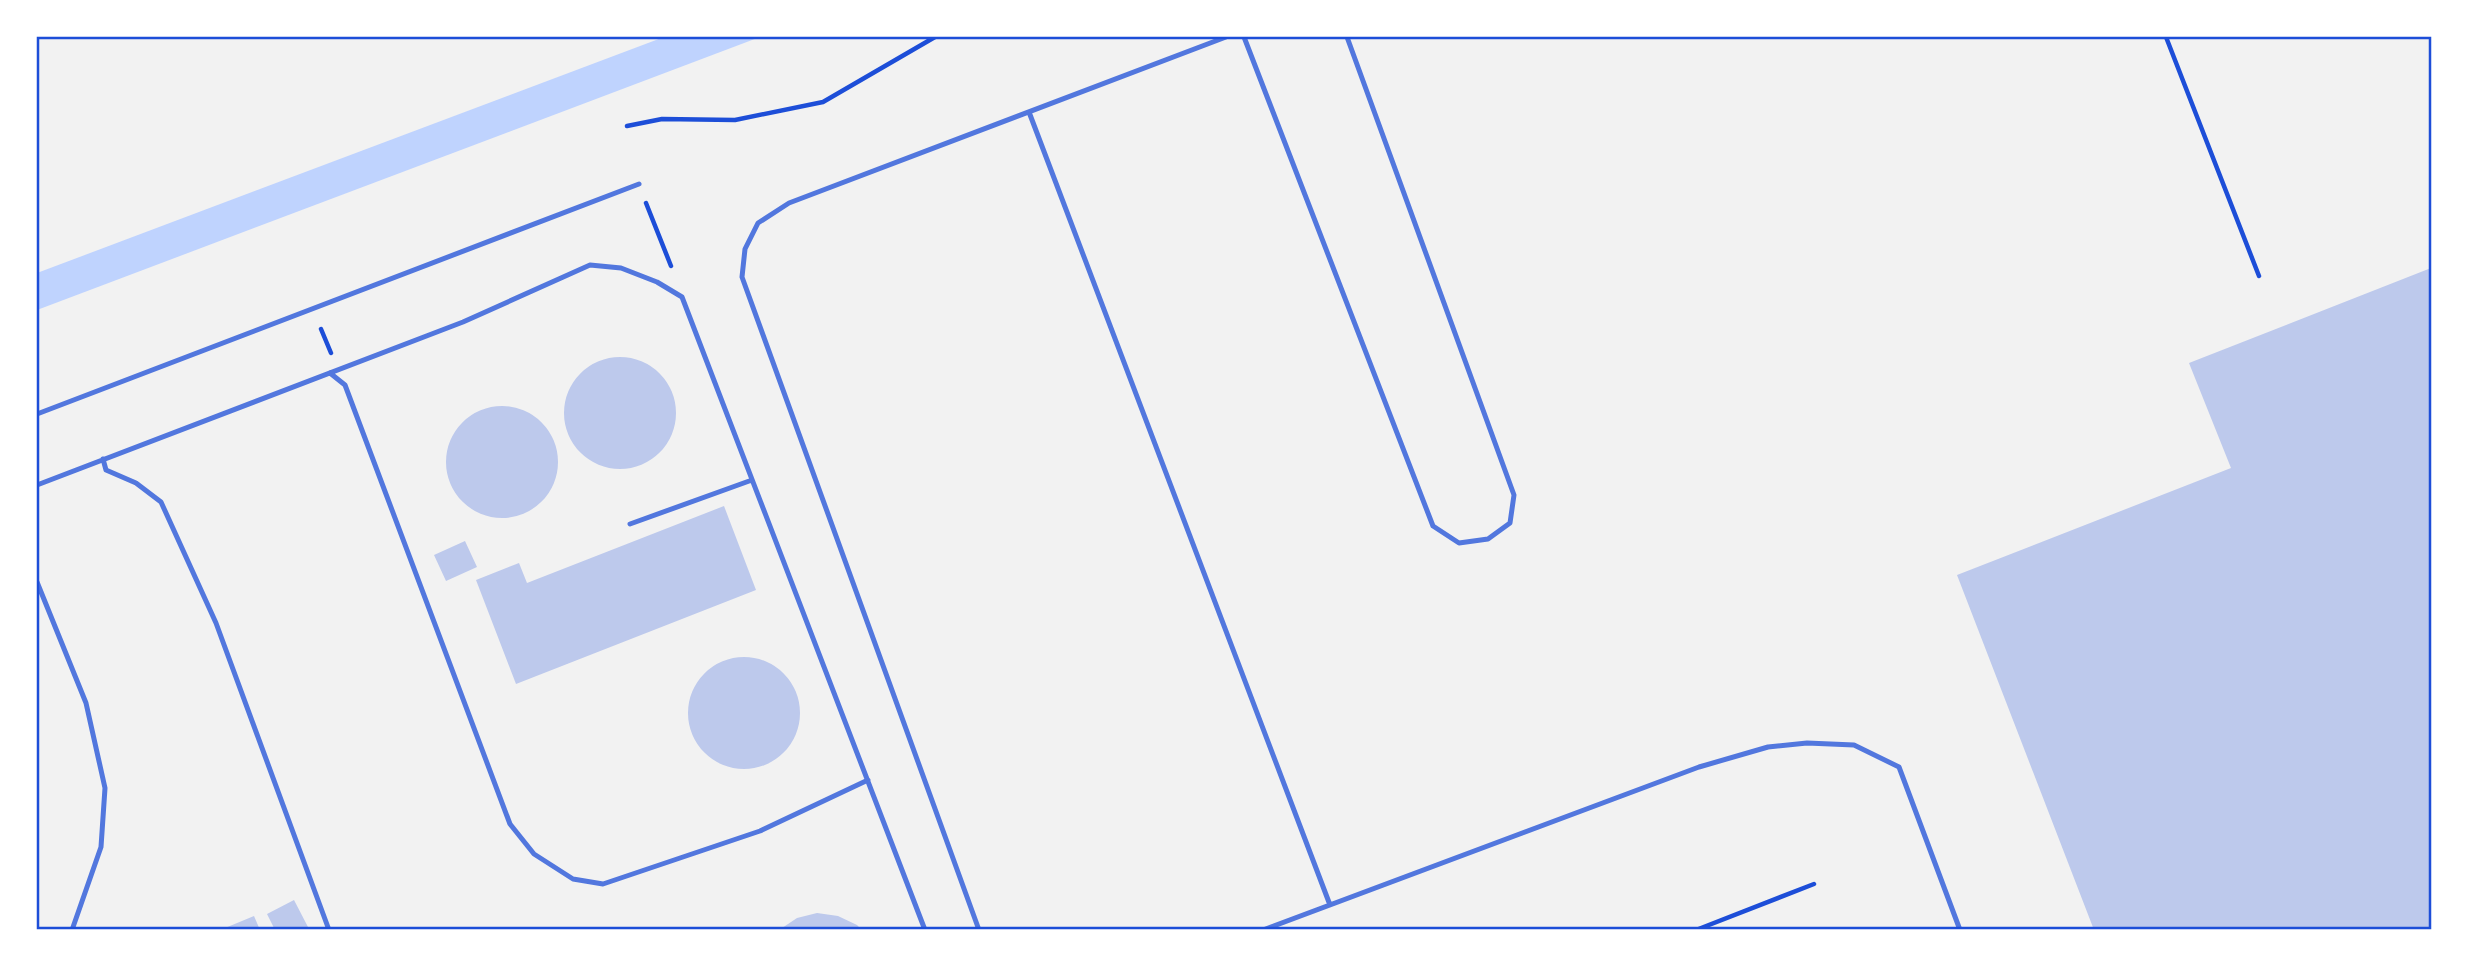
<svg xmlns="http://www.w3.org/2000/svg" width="2468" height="967" font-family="'DejaVu Sans',sans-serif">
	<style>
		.water { fill: #bfd3fe }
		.building { fill: #bdc9ec }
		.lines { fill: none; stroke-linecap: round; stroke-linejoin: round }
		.path { stroke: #1d4ed8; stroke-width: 4.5 }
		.service { stroke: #5277de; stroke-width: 5 }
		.neatline { fill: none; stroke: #1d4ed8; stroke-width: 2.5 }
	</style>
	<rect width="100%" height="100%" fill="#f2f2f2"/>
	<path class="water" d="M664 37H760L37 310V273Z"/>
	<path class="building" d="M2431 268V930H2094L1957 575 2231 468 2189 363Z
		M564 413a56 56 0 1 1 112 0a56 56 0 1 1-112 0Z
		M446 462a56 56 0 1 1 112 0a56 56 0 1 1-112 0Z
		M724 506 756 590 516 684 476 580 519 563 527 583Z
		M465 541 477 567 446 581 434 555Z
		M688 713a56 56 0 1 1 112 0a56 56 0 1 1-112 0Z
		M294 900 308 927 300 930H275L267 914Z
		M817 913 838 916 857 925 862 930H779L797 918Z
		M254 916 260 930H225V928Z"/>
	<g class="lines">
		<path class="path" d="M2166 37 2259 276
			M627 126 662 119 735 120 823 102 935 37
			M646 203 671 266
			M321 329 331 353
			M1696 930 1814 884"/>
		<path class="service" d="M1244 37 1433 526 1459 543 1488 539 1510 523 1514 495 1347 37
			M1029 112 1330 905
			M330 373 345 385 510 824 534 854 573 879 603 884 760 831 868 780
			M37 414 639 184
			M103 459 106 470 136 483 161 502 216 623 329 930
			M37 485 463 322 590 265 621 268 657 282 682 297 925 930
			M630 524 752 480
			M37 582 86 703 105 788 101 847 72 930
			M979 930 742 277 745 249 758 223 789 203 1226 37
			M1263 930 1699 767 1768 747 1807 743 1854 745 1899 767 1960 930"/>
	</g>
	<rect width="2468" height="967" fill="none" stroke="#ffffff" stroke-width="77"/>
	<rect x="38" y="38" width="2392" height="890" class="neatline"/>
</svg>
